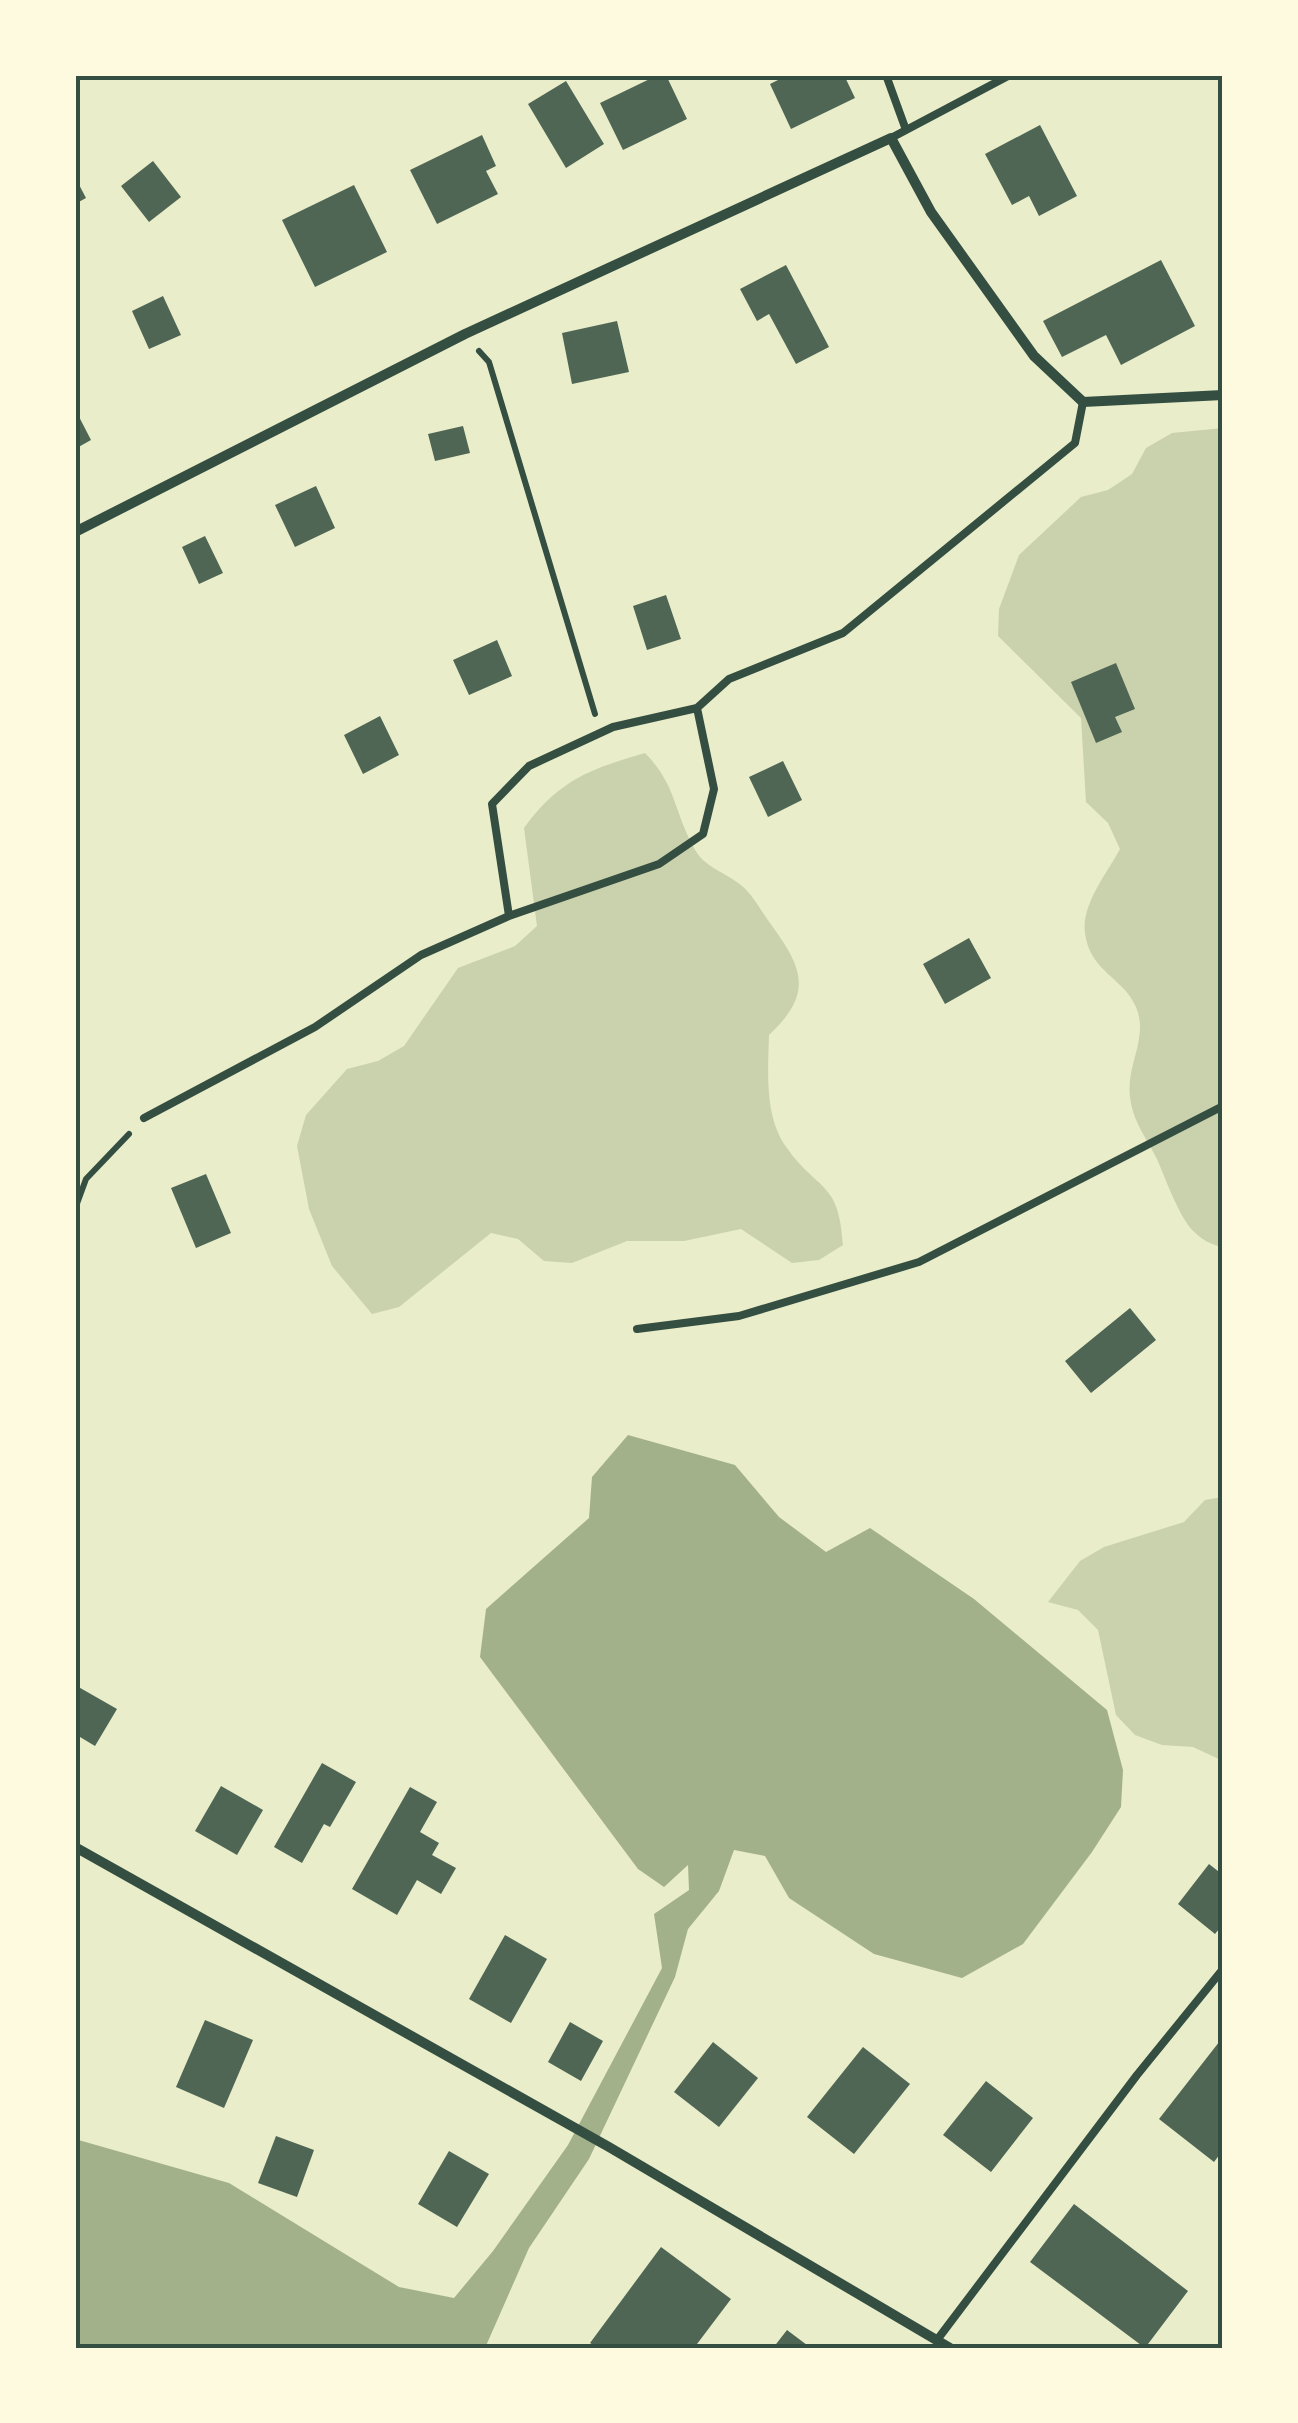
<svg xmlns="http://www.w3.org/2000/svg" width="1298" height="2423" font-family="Roboto,sans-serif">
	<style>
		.green { fill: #cad2ad }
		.water { fill: #a3b18a }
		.building { fill: #4f6655 }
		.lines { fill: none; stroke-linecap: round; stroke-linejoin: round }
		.path { stroke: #344e41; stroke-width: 6 }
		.service { stroke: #344e41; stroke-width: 8 }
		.minor { stroke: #344e41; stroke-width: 10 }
		.neatline { fill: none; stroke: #344e41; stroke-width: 4 }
	</style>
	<rect width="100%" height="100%" fill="#e9edc9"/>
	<path class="green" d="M1223 428V1247C1209 1245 1194 1235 1186 1222 1174 1203 1166 1180 1157 1159 1146 1137 1133 1122 1130 1097 1126 1064 1149 1038 1136 1007 1123 977 1090 972 1085 933 1081 905 1107 873 1120 849L1108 823 1086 802 1081 718 998 636 999 609 1019 555 1081 497 1108 490 1132 474 1146 448 1172 433Z
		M645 753C676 784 674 812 694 848 704 868 726 872 742 886 753 895 761 911 770 923 803 968 814 993 769 1035 768 1071 764 1117 787 1148 818 1192 839 1180 843 1245L819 1260 792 1263 741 1229 684 1241H627L572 1263 544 1261 518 1239 491 1233 399 1307 372 1314 332 1266 309 1209 297 1146 306 1115 347 1069 378 1061 404 1046 458 968 515 946 537 926 524 828C559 780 590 769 645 753Z
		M1223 1497V1761L1193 1747 1162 1745 1135 1735 1116 1715 1098 1630 1078 1610 1048 1602 1080 1561 1104 1547 1184 1522 1205 1500Z"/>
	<path class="water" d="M628 1435 735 1465 779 1517 826 1552 870 1528 974 1599 1107 1710 1123 1770 1121 1807 1092 1852 1023 1944 962 1978 874 1954 789 1898 765 1856 734 1850 719 1891 688 1929 675 1977 589 2159 529 2248 485 2348H75V2139L229 2183 399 2287 454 2298 493 2251 568 2145 662 1968 654 1914 689 1890 688 1865 664 1887 638 1869 480 1657 486 1609 589 1518 592 1477Z"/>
	<path class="building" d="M658 75H666L687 119 623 150 600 103Z
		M788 75H844L855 98 791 129 770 84Z
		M566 81 604 144 566 168 528 104Z
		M1040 125 1077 196 1039 216 1029 196 1012 205 985 154Z
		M482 135 496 166 486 171 498 194 437 224 410 170Z
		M153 161 181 197 149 222 121 186Z
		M75 177 86 198 75 204Z
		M354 185 387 252 315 287 282 220Z
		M1161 260 1195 326 1121 365 1106 335 1062 357 1043 321Z
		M786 265 829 347 796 364 769 314 757 321 740 289Z
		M163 296 181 335 149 349 132 311Z
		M617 321 629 372 572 384 562 333Z
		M75 409 91 440 75 449Z
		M463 426 470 453 435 461 428 434Z
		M316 486 335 528 295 547 275 505Z
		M205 536 223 573 199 584 182 547Z
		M666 595 681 639 647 650 633 606Z
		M497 640 512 676 469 695 453 660Z
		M1116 663 1135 709 1115 717 1122 732 1096 743 1071 682Z
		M380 716 399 755 363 774 344 735Z
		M783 761 802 800 768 817 749 777Z
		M969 938 991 978 945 1004 923 964Z
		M206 1174 231 1233 196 1248 171 1188Z
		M1130 1308 1156 1340 1091 1393 1065 1361Z
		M75 1685 117 1709 95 1746 75 1734Z
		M322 1763 356 1782 330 1827 324 1824 302 1863 274 1847Z
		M221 1786 263 1810 237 1855 195 1831Z
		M410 1787 437 1802 420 1832 439 1843 432 1855 456 1868 441 1894 417 1880 397 1915 352 1889Z
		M1209 1864 1223 1875V1924L1215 1934 1178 1904Z
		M505 1935 547 1959 511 2023 469 1999Z
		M205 2020 253 2040 224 2108 176 2087Z
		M570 2022 603 2041 581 2081 548 2062Z
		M1223 2037V2150L1214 2162 1159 2119Z
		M713 2042 758 2078 719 2127 674 2092Z
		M863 2047 910 2084 854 2154 807 2117Z
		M986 2081 1033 2118 991 2172 943 2135Z
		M276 2136 314 2150 297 2197 258 2183Z
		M449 2151 489 2174 457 2227 418 2204Z
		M1074 2204 1188 2291 1145 2348 1030 2262Z
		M661 2247 731 2299 694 2348H598L590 2343Z
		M787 2330 811 2348H773Z"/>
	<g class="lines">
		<path class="path" d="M479 351 489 362 595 714
			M75 1209 86 1179 129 1134"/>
		<path class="service" d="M886 75 906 130
			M891 138 1010 75
			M697 708 613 727 529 766 492 804 509 916 659 864 703 834 714 789 697 708 729 679 843 633 1075 443 1083 402
			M144 1118 315 1027 421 955 509 916
			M637 1329 739 1316 919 1262 1223 1106
			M937 2340 1137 2075 1223 1969"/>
		<path class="minor" d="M75 532 465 334 891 138 931 212 1034 356 1083 402 1223 395
			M75 1847 609 2147 950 2348"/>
	</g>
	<rect width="1298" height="2423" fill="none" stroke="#fefae0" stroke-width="155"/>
	<rect x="78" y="78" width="1142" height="2268" class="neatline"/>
</svg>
